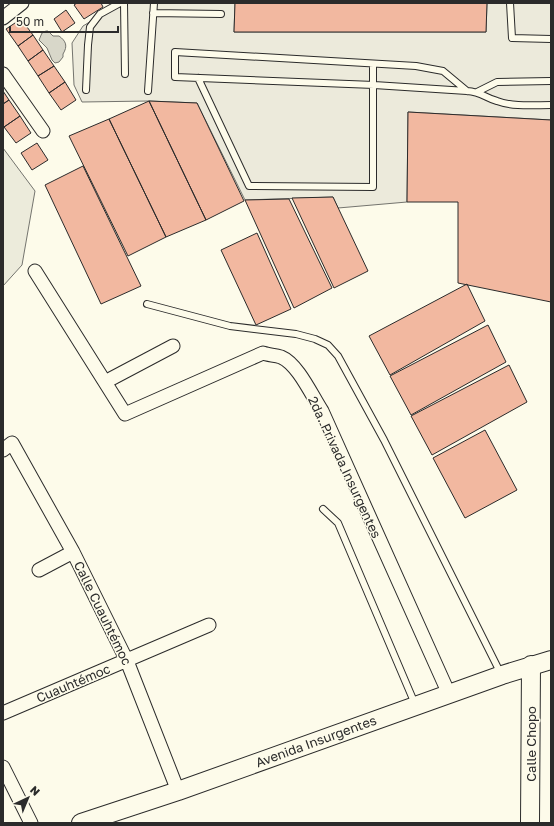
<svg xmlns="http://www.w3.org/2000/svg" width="554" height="826" font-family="'Golos Text',sans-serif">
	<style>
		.green { fill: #ecebdb; stroke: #74746e }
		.parking { fill: #eceadb; stroke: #74746e }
		.water { fill: #d8d7c9; stroke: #74746e }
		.building { fill: #f2b8a0; stroke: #2b2b2b }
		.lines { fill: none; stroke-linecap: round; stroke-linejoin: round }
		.lane-casing { stroke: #2b2b2b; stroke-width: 8 }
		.street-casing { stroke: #2b2b2b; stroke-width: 15 }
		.secondary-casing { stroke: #2b2b2b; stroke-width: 20 }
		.lane { stroke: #fdfbea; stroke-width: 6 }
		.street { stroke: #fdfbea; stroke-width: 13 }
		.secondary { stroke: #fdfbea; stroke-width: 18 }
		.labels { text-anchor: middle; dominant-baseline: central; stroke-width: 3; stroke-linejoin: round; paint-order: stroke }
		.street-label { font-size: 13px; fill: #2b2b2b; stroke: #fdfbea }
	</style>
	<rect width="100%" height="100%" fill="#fdfbea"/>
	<path class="green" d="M3 148 35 191 22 265 3 286Z"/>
	<path class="parking" d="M121 3H235L234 32H486L487 3H551V120L408 112 407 202 338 208 333 197 245 200 197 103 149 101 82 102 74 85 72 43 83 26Z"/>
	<path class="water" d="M46 31H48L53 36H59C66 41 68 46 63 54V57L59 62 55 63 52 60 47 48 39 40 42 33Z"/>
	<path class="building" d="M77 3H101L103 7 84 19 74 5Z
		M235 3H487L486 32H234Z
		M66 10 75 23 62 32 54 19Z
		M21 19 33 35 18 46 6 29Z
		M33 35 43 50 28 61 18 46Z
		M43 50 54 66 38 76 28 61Z
		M54 66 65 82 49 93 38 76Z
		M65 82 76 100 61 110 49 93Z
		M3 91 9 100 3 104Z
		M9 100 20 116 4 127 3 125V104Z
		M149 101 197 103 244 201 206 220Z
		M149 101 206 220 166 237 109 119Z
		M408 112 551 120V302L458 283V202H407Z
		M20 116 31 133 16 143 4 127Z
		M109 119 166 237 128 256 69 136Z
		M37 143 48 160 32 170 21 153Z
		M83 166 141 286 101 304 45 185Z
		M333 197 368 271 334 288 292 198Z
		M289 199 332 288 294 308 245 200Z
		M257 233 291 309 256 325 221 250Z
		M467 284 485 321 390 375 369 336Z
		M488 325 506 362 411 415 390 376Z
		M509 365 527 402 432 455 411 416Z
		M485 430 517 490 465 518 433 458Z"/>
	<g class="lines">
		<defs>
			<path id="lane" d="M124 3 125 74
				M510 3 512 38 551 39
				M153 13 221 14
				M198 78 249 186 373 187V64
				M86 90 88 45 90 27 100 14 120 3
				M148 91 154 3
				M467 91 443 71 416 66 175 52V77L374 85 467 91C482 92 485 98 497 101 513 107 534 105 551 105
				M477 92 497 82 551 81
				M147 304 230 326 296 334 315 339 328 345 338 356 384 440 501 674
				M323 509 338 523 415 704"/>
			<path id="street" d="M3 18 22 3
				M3 74 43 131
				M35 271 125 414 263 353C268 355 275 355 281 357 298 364 312 396 322 411L449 694
				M105 382 173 346
				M3 450 12 443 73 552 127 661 178 791
				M39 570 73 552
				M3 713 209 625
				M3 767 31 823"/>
			<path id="secondary" d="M81 823 178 791 502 675 551 660
				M530 823 531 665"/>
		</defs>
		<use href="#lane" class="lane-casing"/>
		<use href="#street" class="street-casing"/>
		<use href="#secondary" class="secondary-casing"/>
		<use href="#lane" class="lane"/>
		<use href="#street" class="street"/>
		<use href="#secondary" class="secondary"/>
	</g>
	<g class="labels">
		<g class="street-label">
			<text transform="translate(345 467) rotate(65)">2da. Privada Insurgentes</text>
			<text transform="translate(103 613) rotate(64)">Calle Cuauhtémoc</text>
			<text transform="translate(73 683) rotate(-23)">Cuauhtémoc</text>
			<text transform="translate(316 741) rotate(-20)">Avenida Insurgentes</text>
			<text transform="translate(531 744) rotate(-90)">Calle Chopo</text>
		</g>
	</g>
	<rect width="554" height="826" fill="none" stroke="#2b2b2b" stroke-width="8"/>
	<g transform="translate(28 798) rotate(44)" stroke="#fdfbea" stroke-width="3" paint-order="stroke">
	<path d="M0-3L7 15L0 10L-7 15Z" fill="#2b2b2b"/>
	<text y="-6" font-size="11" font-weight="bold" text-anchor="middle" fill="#2b2b2b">N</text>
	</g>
	<path d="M10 26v6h108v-6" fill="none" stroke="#2b2b2b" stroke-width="2"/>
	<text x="16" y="26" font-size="12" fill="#2b2b2b" stroke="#fdfbea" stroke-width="3" paint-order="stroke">50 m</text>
</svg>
